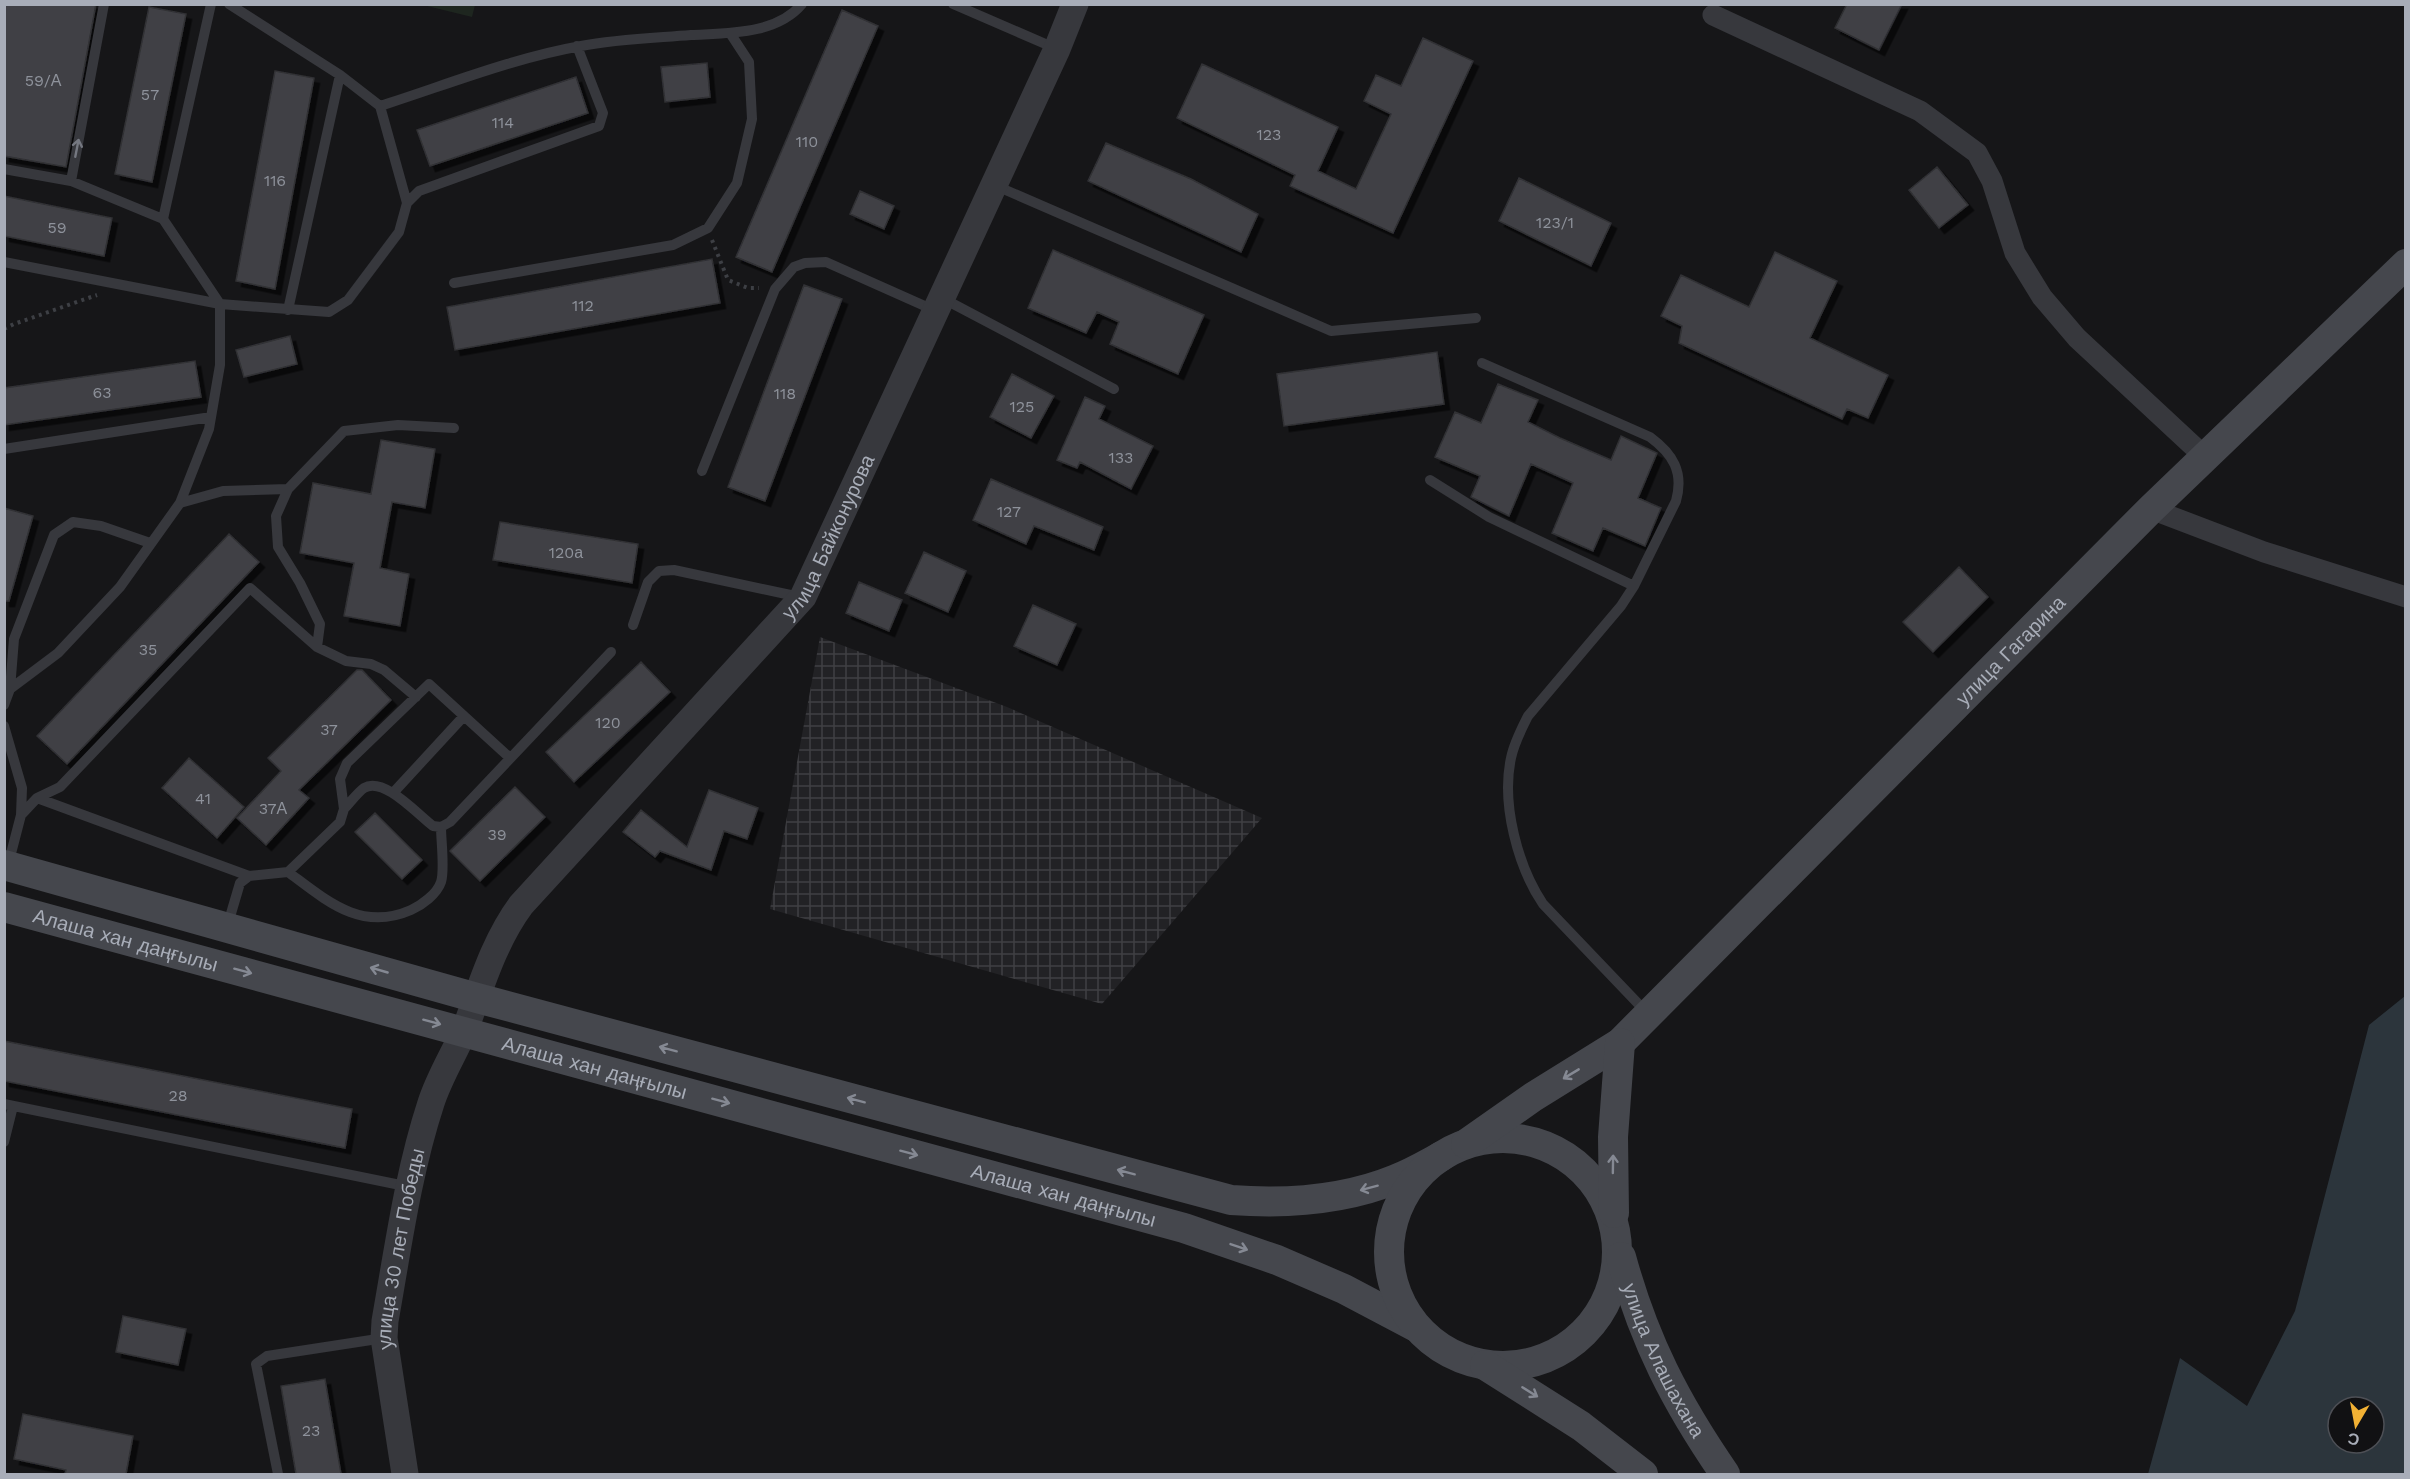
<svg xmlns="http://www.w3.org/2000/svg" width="2410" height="1479" font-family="'Work Sans',sans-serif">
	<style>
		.industrial { fill: url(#industrial-grid) }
		.green { fill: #1e261f }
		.water { fill: #2c353c; fill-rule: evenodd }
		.building { fill: #404145; stroke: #303034; stroke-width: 1.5; filter: url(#shadow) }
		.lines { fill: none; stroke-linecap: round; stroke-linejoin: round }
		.path { stroke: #3d3f44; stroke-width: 4; stroke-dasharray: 3 4.5; stroke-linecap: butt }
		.service { stroke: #37383d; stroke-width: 10 }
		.minor { stroke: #37383d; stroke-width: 21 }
		.tertiary { stroke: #37383d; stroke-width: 27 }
		.secondary { stroke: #45474d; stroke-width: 30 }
		.oneway { stroke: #757881 }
		.oneway2 { stroke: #858993 }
		.labels { text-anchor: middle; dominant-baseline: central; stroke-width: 5; stroke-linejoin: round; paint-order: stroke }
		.number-label { font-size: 16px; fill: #8e929b }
		.street-label { font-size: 20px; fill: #a8adb8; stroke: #111113 }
	</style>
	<defs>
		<pattern id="industrial-grid" width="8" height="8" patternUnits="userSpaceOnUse" patternTransform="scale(1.5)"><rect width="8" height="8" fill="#222225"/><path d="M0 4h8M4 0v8" fill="none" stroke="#3f3f43"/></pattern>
		<filter id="shadow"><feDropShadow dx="5.5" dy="5.5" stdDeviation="0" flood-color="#0009"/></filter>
	</defs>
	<rect width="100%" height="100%" fill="#161618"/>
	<path class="industrial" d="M820 637 1007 707 1262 818 1102 1004 770 909Z"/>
	<path class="green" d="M423 5H475L472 17Z"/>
	<path class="water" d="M2405 996V1474H2148L2180 1358 2247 1406 2295 1311 2369 1025ZM2338 1407H2374V1443H2338Z"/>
	<path class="building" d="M4 4H96L66 167 4 156Z
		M1847 4H1902L1879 50 1835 28Z
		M149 7 186 14 152 182 115 174Z
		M842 10 878 26 772 272 736 257Z
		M1423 38 1473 61 1393 233 1290 186 1295 175 1177 118 1202 64 1338 127 1318 171 1356 189 1391 114 1364 101 1376 75 1401 86Z
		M707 63 710 97 665 102 661 67Z
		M275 71 314 78 275 289 236 281Z
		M576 77 588 113 430 166 417 130Z
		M1106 143 1191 179 1258 214 1241 252 1088 181Z
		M1937 167 1968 205 1939 228 1909 190Z
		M1519 178 1611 223 1591 266 1499 221Z
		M860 191 894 206 884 229 850 214Z
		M4 196 112 218 104 256 4 236Z
		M1053 250 1204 315 1178 374 1110 344 1119 322 1097 312 1086 333 1028 308Z
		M1775 252 1837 281 1810 338 1888 375 1868 418 1847 409 1842 419 1679 343 1682 326 1661 316 1681 275 1749 307Z
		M712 259 720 303 455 350 447 307Z
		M804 285 842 299 765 501 728 487Z
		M290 336 297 364 244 377 236 350Z
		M1437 352 1444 404 1284 426 1277 374Z
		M195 361 201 397 4 425V388Z
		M1012 374 1054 396 1031 438 990 417Z
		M1498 384 1538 400 1528 422 1560 438 1611 460 1621 436 1657 453 1638 498 1661 508 1645 546 1603 528 1593 551 1552 533 1573 483 1531 464 1509 516 1471 497 1480 476 1435 457 1455 412 1481 423Z
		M1085 397 1105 406 1099 419 1153 446 1131 489 1080 462 1077 468 1057 460Z
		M381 440 435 449 425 508 392 502 380 568 409 574 400 626 344 616 354 563 300 553 313 483 371 494Z
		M991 479 1103 527 1094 550 1034 526 1026 544 973 520Z
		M4 508 33 516 9 601H4Z
		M500 522 638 544 632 583 493 560Z
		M229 534 259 562 67 764 37 736Z
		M924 552 966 571 948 612 905 593Z
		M1959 567 1988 597 1933 652 1903 622Z
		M859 582 902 600 889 631 846 613Z
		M1033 605 1076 624 1057 665 1014 646Z
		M641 662 670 692 574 782 546 752Z
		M357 670H362L391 700 299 790 309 798 266 845 237 818 281 771 268 758Z
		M189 758 244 807 217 838 162 788Z
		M515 787 545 817 480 881 450 851Z
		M709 790 758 808 747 839 724 831 711 870 660 851 655 857 623 832 641 810 687 847Z
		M375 813 422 860 402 879 355 832Z
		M4 1041 352 1109 345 1148 4 1081Z
		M123 1316 186 1329 178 1365 116 1352Z
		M325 1379 341 1474H296L281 1386Z
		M23 1414 133 1436 126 1474H65L66 1470 14 1459Z"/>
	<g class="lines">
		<path class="path" d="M712 240 728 280 748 288H759
			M4 329 14 324 97 295"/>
		<path class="service" d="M953 4 1057 49
			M380 106C446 85 513 58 581 46 617 39 654 38 691 35 727 33 776 35 802 4
			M4 169 71 181 104 4
			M994 185 1331 331 1476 318
			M407 203 419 191 599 126 603 113 577 46
			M163 219 211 4
			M4 262 220 304 163 219 71 181
			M454 283 673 245 708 228 737 183 752 119 749 62 730 33
			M942 298 1114 389
			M288 310 340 75
			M1482 363 1650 437C1673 454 1684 472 1676 501L1634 586 1621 606 1528 716C1521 730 1514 743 1511 758 1501 804 1518 867 1543 904L1648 1014
			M4 449 211 417
			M702 471 775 289 794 267 805 263 826 262 936 311
			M1430 480 1489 517 1634 586
			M180 503 223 491 288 489
			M633 625 648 582 659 571 674 570 800 597
			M317 647 320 624 300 583 278 547 276 516 288 489 344 431 398 425 454 428
			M10 689 14 639 54 535 73 522 101 526 150 543
			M4 705 10 689 58 653 120 587 180 503 209 429 220 365V304L329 312 348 300 399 232 407 203 380 106 340 75 229 4
			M4 726 22 788 21 815 8 865
			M393 793 464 716
			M37 798 249 876
			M344 809C350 803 357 793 364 788 384 776 418 815 433 826L441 827 450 822 611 652
			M21 815 37 798 60 787 250 588 317 647 346 661 371 664 384 670 416 697
			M288 872C327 901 361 932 411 910 422 905 437 894 441 882 445 870 441 841 441 827
			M227 927 240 883 249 876 288 872 340 822 344 809 340 779 347 763 429 684 509 757
			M4 1104 410 1187
			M4 1142 13 1106
			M278 1474 256 1364 267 1356 384 1338"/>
		<path class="minor" d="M1713 15 1920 111 1977 153 1992 181 2015 253 2042 297 2077 338 2205 457
			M2151 509 2264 552 2406 597"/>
		<path class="tertiary" id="s1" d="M405 1474 384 1338 385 1321C398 1248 408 1173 431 1103 440 1075 456 1051 467 1024 482 983 495 940 521 905L803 597 1057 49 1075 4"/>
		<g class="secondary">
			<path d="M4 865 477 998 1231 1200C1286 1204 1345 1200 1396 1179 1412 1173 1427 1164 1442 1156"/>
			<path id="s2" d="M4 907 1184 1228 1277 1260 1344 1289 1416 1327"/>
			<circle cx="1503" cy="1252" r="114"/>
			<path id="s3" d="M1466 1144 1533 1097 1620 1043 2151 509 2406 264"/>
			<path d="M1614 1213 1613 1137 1620 1043"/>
			<path id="s4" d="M1621 1257C1644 1341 1676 1403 1725 1474"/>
			<path d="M1485 1365 1581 1426 1643 1474"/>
		</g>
	</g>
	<defs><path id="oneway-shaft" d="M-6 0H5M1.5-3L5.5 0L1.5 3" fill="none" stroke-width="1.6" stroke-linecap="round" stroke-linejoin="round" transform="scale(1.5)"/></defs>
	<use class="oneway" href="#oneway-shaft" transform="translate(77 148) rotate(-79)"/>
	<g class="oneway2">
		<use href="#oneway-shaft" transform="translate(379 970) rotate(-164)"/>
		<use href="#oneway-shaft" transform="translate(243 971) rotate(15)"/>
		<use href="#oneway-shaft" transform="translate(432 1022) rotate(15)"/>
		<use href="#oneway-shaft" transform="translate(668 1049) rotate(-165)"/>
		<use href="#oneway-shaft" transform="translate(1571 1074) rotate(149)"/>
		<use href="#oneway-shaft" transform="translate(856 1100) rotate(-165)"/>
		<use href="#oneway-shaft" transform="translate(721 1101) rotate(15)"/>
		<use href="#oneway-shaft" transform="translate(909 1153) rotate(15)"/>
		<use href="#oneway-shaft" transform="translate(1613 1164) rotate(-89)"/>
		<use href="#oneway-shaft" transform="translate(1126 1172) rotate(-165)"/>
		<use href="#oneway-shaft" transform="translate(1369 1188) rotate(165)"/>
		<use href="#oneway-shaft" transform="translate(1239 1247) rotate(19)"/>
		<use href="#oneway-shaft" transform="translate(1530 1392) rotate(32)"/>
	</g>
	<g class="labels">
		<g class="number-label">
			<text x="43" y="80">59/А</text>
			<text x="150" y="94">57</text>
			<text x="503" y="122">114</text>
			<text x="1269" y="134">123</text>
			<text x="807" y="141">110</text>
			<text x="275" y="180">116</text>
			<text x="1555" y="222">123/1</text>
			<text x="57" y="227">59</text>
			<text x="583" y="305">112</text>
			<text x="102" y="392">63</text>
			<text x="785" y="393">118</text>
			<text x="1022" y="406">125</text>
			<text x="1121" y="457">133</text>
			<text x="1009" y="511">127</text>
			<text x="566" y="552">120а</text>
			<text x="148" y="649">35</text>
			<text x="608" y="722">120</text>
			<text x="329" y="729">37</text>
			<text x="203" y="798">41</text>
			<text x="273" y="808">37А</text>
			<text x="497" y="834">39</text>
			<text x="178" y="1095">28</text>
			<text x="311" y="1430">23</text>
		</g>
		<g class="street-label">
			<text stroke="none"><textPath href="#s1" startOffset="1078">улица Байконурова</textPath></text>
			<text stroke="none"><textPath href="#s3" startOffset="738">улица Гагарина</textPath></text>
			<text stroke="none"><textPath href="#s2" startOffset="126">Алаша хан даңғылы</textPath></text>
			<text stroke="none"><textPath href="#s2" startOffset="612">Алаша хан даңғылы</textPath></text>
			<text stroke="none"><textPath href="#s2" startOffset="1098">Алаша хан даңғылы</textPath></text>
			<text stroke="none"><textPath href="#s1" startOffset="228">улица 30 лет Победы</textPath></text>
			<text stroke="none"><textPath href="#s4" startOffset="112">улица Алашахана</textPath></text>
		</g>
	</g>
	<rect width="2410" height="1479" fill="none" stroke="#a8adb8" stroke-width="12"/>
	<g transform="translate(2356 1425) rotate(190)"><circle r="28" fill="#111113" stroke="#4d4f55" stroke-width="1.5"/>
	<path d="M0-4.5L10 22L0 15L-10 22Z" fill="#f2b134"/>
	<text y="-9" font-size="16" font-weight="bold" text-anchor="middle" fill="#a8adb8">С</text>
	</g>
</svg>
